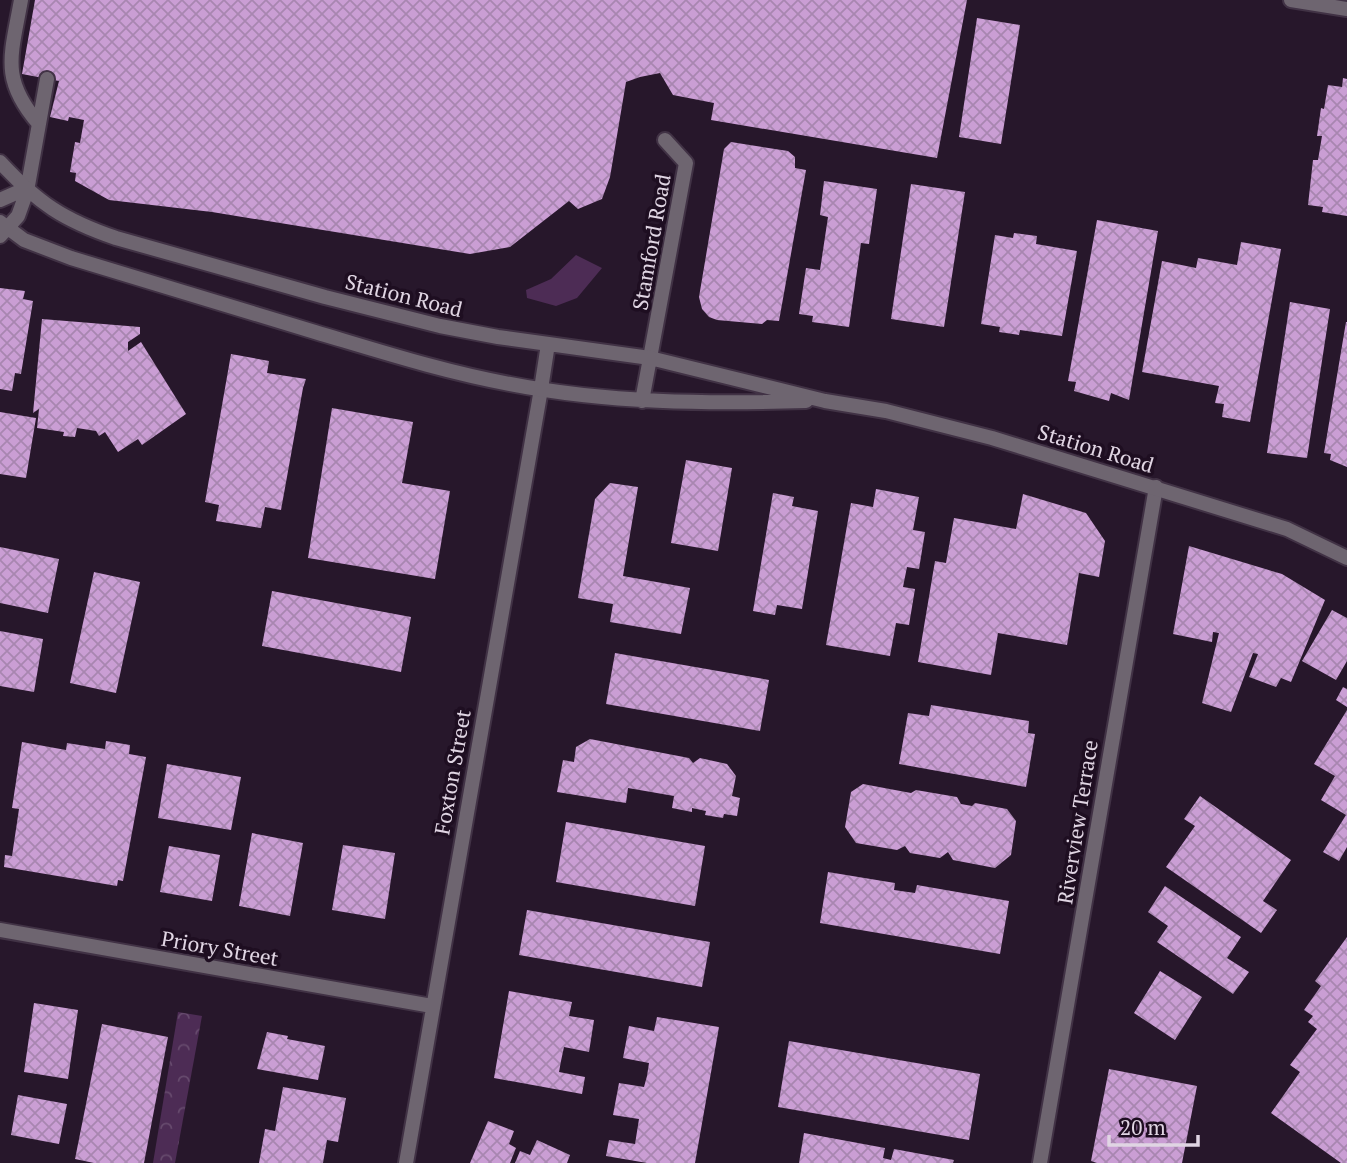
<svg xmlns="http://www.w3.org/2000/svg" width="1347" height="1163" font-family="'PT Serif',serif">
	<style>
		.park { fill: url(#park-crowns) }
		.garden { fill: #4d2c55 }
		.building { fill: url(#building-cross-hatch) }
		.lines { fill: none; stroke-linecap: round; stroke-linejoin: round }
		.service-casing { stroke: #413245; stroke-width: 18 }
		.minor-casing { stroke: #413245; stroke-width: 18 }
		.tertiary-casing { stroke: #413245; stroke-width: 18 }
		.service { stroke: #6e6570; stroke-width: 14 }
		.minor { stroke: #6e6570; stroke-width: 14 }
		.tertiary { stroke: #6e6570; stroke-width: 14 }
		.labels { text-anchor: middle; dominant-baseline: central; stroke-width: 7; stroke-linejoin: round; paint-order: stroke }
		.street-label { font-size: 21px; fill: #e0d5e3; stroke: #1e0e21 }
	</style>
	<defs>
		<pattern id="park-crowns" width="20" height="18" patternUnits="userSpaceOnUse" patternTransform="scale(1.75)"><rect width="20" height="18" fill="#4d2c55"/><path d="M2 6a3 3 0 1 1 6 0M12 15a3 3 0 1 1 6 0" fill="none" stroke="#664a6d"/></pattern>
		<pattern id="building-cross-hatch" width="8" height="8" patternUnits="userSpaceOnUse" patternTransform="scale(1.75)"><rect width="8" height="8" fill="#ca9ed4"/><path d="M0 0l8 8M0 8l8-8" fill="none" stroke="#a886b0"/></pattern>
	</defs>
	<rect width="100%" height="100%" fill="#27172b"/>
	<path class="park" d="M178 1012 202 1016 175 1163H153Z"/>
	<path class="garden" d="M576 255 602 268 577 298 556 306 527 298 526 290 551 279Z"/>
	<path class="building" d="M35 0H967L937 158 711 120 714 103 673 95 660 73 640 77 626 82 610 177 602 199 578 209 569 201 510 247 470 254 212 212 109 200 75 181 76 173 70 172 75 142 80 143 84 120 69 117 68 121 50 117 59 81 22 74Z
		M977 18 1020 25 1001 144 959 137Z
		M1343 78 1347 79V216L1322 212 1323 207 1308 205 1313 160H1318L1322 136H1317L1321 108 1324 109 1328 85 1342 87Z
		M731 142 788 151 795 157V168L806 170 779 321 767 320 762 324 717 320 709 317 702 309 699 297 724 149Z
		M824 181 877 189 869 244 861 243 849 327 812 322 813 316 799 314 806 268 820 270 828 217 820 215Z
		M911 184 965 192 944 327 891 319Z
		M1097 220 1158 231 1129 400 1111 393 1109 401 1074 391 1076 382 1068 381Z
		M1014 233 1037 236 1036 244 1077 251 1062 336 1020 330 1019 335 999 332 1000 327 981 324 995 235 1013 238Z
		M1241 242 1281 249 1250 422 1222 417 1224 404 1215 403 1219 386 1142 372 1162 261 1196 268 1198 258 1237 265Z
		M0 288 25 291 23 299 33 301 21 374 15 373 12 391 0 389Z
		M1290 302 1330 309 1307 458 1267 453Z
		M42 319 140 327V334L128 342V351L141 342 186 414 142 445 138 439 118 452 105 432 99 436 96 431 77 428 75 437 63 436 64 432 37 428 39 409 33 413Z
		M1346 322H1347V467L1330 460 1331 454 1324 453Z
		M231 354 269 361 267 373 306 379 303 388 281 510 265 507 261 528 216 521 219 505 205 502Z
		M332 408 413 422 402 483 450 491 435 579 308 558Z
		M0 412 36 418 26 478 0 474Z
		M686 460 732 468 718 551 671 543Z
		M610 483 638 487 623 576 690 588 681 634 610 622 613 604 578 598 595 499Z
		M876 489 919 497 913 530 925 532 919 569 907 567 903 587 915 589 909 625 896 623 890 656 826 645 851 503 873 507Z
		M773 493 794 497 792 506 818 511 802 609 777 605 775 615 753 611Z
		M1023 494 1086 513 1105 541 1099 577 1079 573 1067 645 998 633 991 675 918 662 935 561 946 563 954 518 1016 529Z
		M1189 546 1282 574 1325 600 1291 682 1281 678 1276 687 1249 677 1258 654 1253 653 1231 712 1202 703 1219 633 1213 632 1212 642 1173 634Z
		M0 547 59 559 48 613 0 603Z
		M94 572 140 582 116 693 70 683Z
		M272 591 411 617 401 672 262 646Z
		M1332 610 1347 618V661L1336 680 1302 661Z
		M0 631 43 639 34 692 0 686Z
		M615 653 769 680 760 731 606 704Z
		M1343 687 1347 689V707L1336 700Z
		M931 705 1029 721 1028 733 1035 734 1026 787 899 764 908 713 929 716Z
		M1347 710V847L1339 861 1323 852 1346 815 1321 800 1335 776 1314 764Z
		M590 739 689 758 693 763 700 758 727 764 736 776 732 796 740 798 737 816 724 814 723 818 705 815 706 811 692 808V812L672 808 674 796 628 788 626 803 557 792 563 760 574 762 576 747Z
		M106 741 130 745 129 754 146 757 123 881 118 880 117 886 4 867 5 855 12 856 19 809 12 808 22 742 66 750 67 743 105 749Z
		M167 764 241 777 231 830 158 818Z
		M863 784 911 793 916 790 957 797 961 804 972 806 975 803 1007 809 1016 821 1011 855 995 868 953 860 948 852 940 858 910 853 905 846 897 850 856 843 845 827 851 792Z
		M1200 796 1291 860 1263 901 1277 910 1261 933 1166 867 1195 826 1184 819Z
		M566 822 705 846 695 906 556 882Z
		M252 833 303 843 290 916 239 906Z
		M343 845 395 853 385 919 332 910Z
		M169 846 220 855 212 901 160 892Z
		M828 872 895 883 894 890 915 893 917 885 1009 901 1000 954 820 923Z
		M1165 886 1241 937 1227 958 1249 972 1233 994 1157 942 1168 926 1148 912Z
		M527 910 710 942 702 987 519 955Z
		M1347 937V1163H1341L1271 1113 1300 1072 1290 1065 1317 1029 1308 1022 1313 1016 1304 1010 1321 986 1315 981Z
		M1160 971 1202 997 1175 1040 1134 1013Z
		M509 991 572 1002 569 1016 594 1020 589 1052 564 1047 561 1061 559 1072 585 1077 582 1094 494 1078Z
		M34 1003 78 1010 68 1079 24 1072Z
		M657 1017 719 1027 695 1163H647L606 1156 609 1140 635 1144 639 1119 613 1115 619 1083 644 1087 647 1076 649 1063 623 1058 629 1026 654 1031Z
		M102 1024 168 1037 144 1163H94L75 1159Z
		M267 1032 288 1036 287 1039 325 1046 318 1080 257 1069Z
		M789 1041 980 1074 969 1140 778 1107Z
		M1109 1069 1197 1086 1182 1163H1097L1091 1161Z
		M283 1087 346 1098 338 1142 327 1140 323 1163H259L265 1129 275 1131Z
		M18 1095 67 1104 59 1144 11 1135Z
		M488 1121 514 1131 509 1144 516 1148 510 1163H470Z
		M804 1133 885 1148 883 1158 891 1160 894 1149 954 1160 953 1163H799Z
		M537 1140 570 1155 567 1163H515L520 1151 530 1155Z"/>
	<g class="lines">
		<defs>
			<path id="service" d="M21 0C11 56 0 79 39 124
				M27 191 47 79
				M650 358 686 163 665 140"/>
			<path id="minor" d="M1291 0 1347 9
				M0 930 432 1006
				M406 1163 541 389
				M1040 1163 1156 487"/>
			<path id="tertiary" d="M0 162C38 203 63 220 116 238L325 297 440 326 498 337 650 358 825 401 886 411 992 438 1287 529 1347 558
				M0 200 25 189
				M0 222 24 240 71 258C152 282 233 307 315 332 379 351 444 372 510 384 608 403 707 404 806 401
				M0 236 18 216 27 191
				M541 389 548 344
				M642 401 650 358"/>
		</defs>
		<use href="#service" class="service-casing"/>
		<use href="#minor" class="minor-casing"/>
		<use href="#tertiary" class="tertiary-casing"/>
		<use href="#service" class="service"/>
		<use href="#minor" class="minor"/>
		<use href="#tertiary" class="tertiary"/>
	</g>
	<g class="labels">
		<g class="street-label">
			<text transform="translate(651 242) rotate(-80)">Stamford Road</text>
			<text transform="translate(404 295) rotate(14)">Station Road</text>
			<text transform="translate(1096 448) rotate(17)">Station Road</text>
			<text transform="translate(452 772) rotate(-80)">Foxton Street</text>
			<text transform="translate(1077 822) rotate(-81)">Riverview Terrace</text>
			<text transform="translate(220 948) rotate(10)">Priory Street</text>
		</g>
	</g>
	<path d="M1109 1135v10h89v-10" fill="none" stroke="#e0d5e3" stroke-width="3.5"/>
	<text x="1120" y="1135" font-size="21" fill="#e0d5e3" stroke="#1e0e21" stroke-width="5" paint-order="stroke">20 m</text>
</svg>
